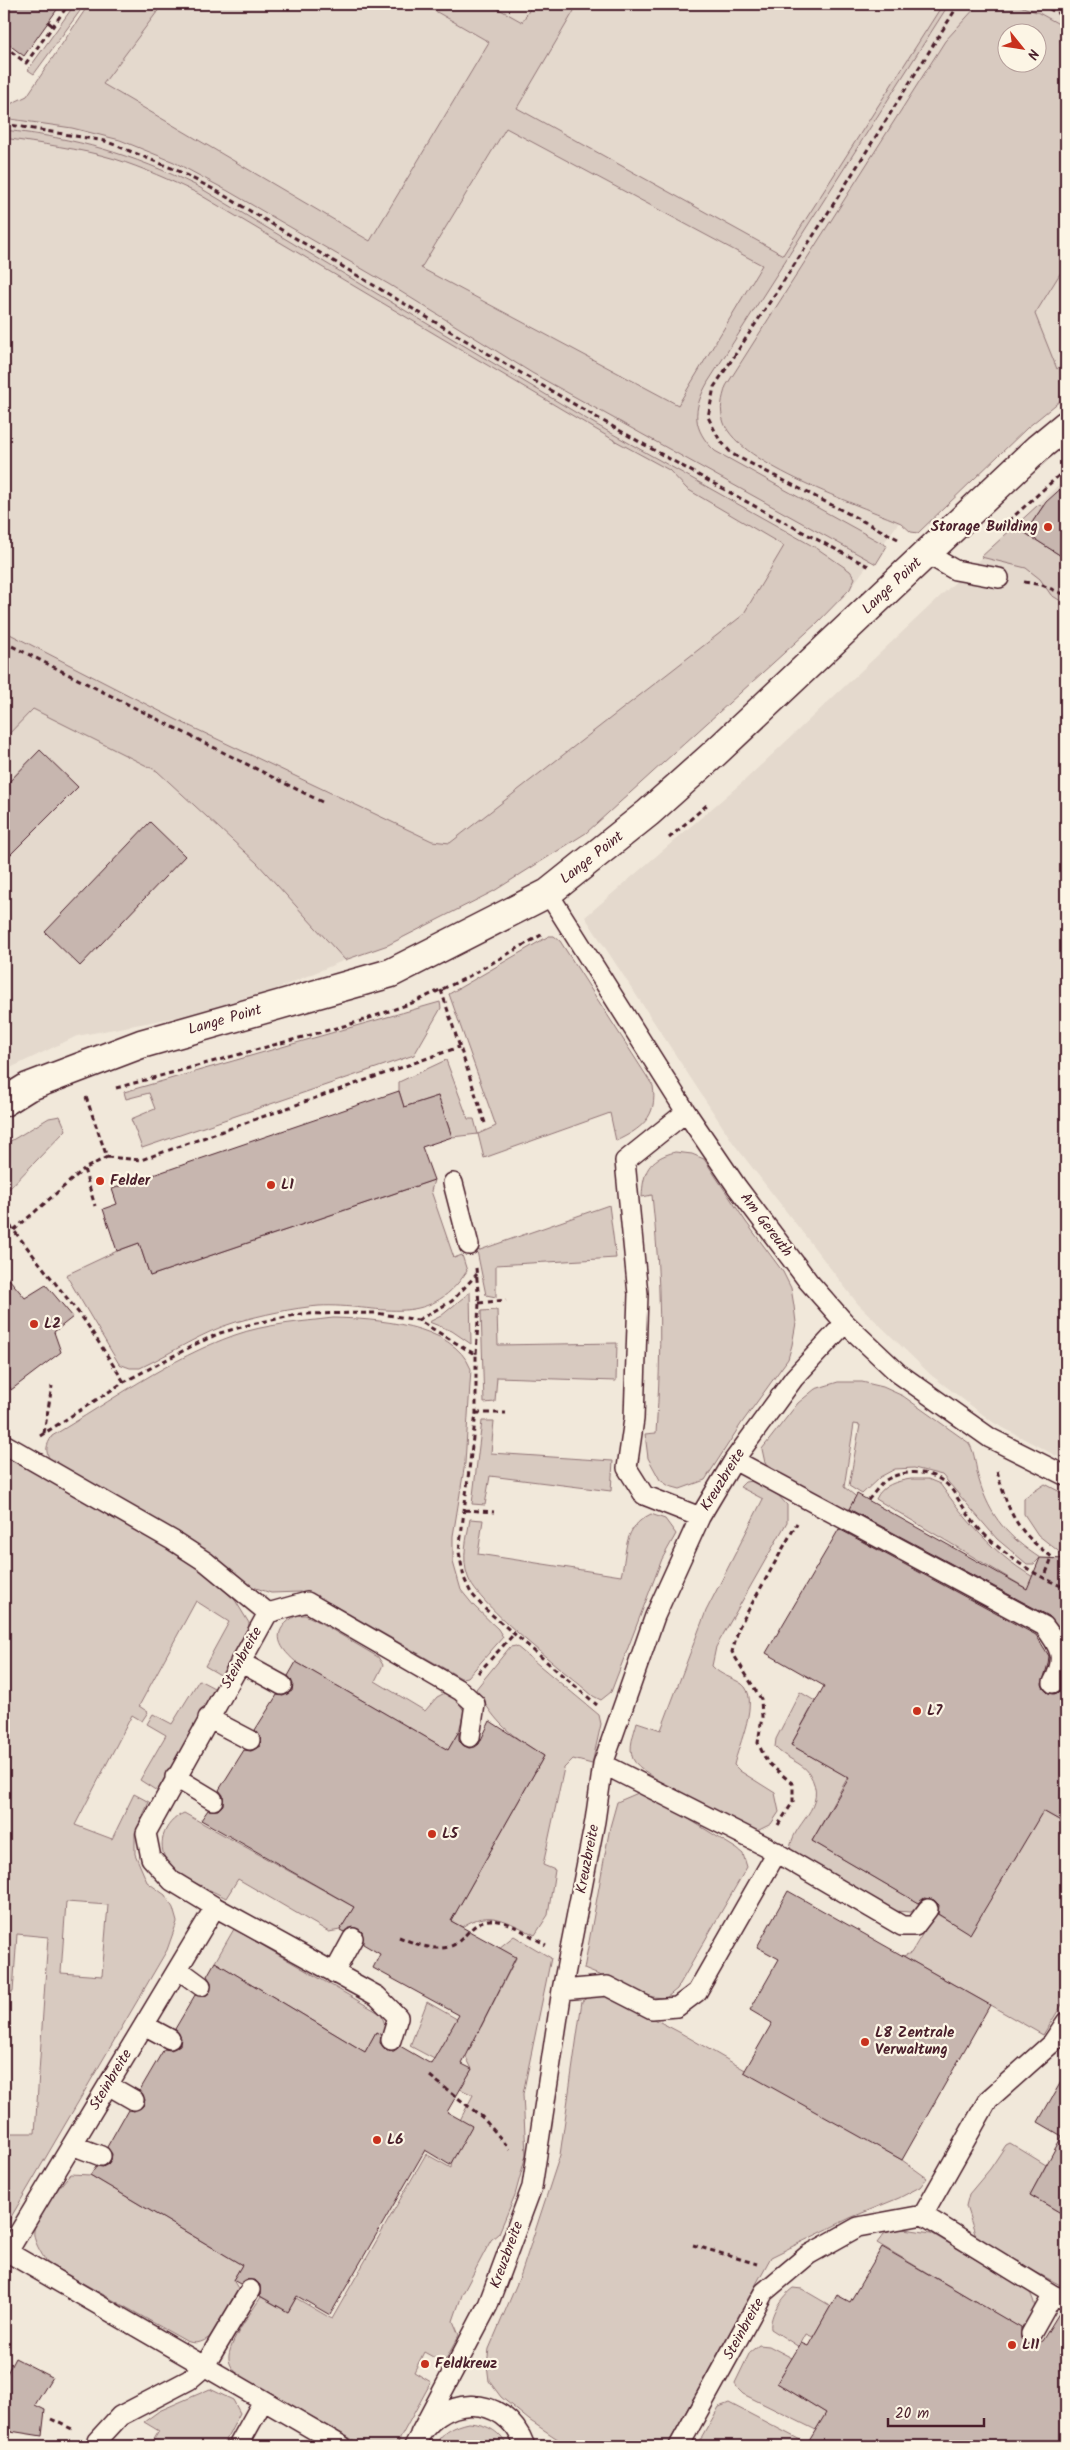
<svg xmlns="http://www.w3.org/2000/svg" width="1070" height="2450" font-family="Kalam,sans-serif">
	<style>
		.built { fill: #e4d9cd; fill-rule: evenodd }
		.green { fill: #d8cac0; stroke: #917476; fill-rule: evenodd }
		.building { fill: #c7b6af; stroke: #4a1f2b }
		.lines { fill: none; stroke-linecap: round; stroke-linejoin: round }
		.lane-casing { stroke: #4a1f2b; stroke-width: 22 }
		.street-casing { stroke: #4a1f2b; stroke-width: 31 }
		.path { stroke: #4a1f2b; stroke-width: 3; stroke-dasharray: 5 4; stroke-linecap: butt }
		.lane { stroke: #fcf5e5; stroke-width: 19 }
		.street { stroke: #fcf5e5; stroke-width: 28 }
		.poi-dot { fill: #c8321e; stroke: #fcf5e5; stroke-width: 2 }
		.labels { text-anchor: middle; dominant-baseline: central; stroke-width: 4.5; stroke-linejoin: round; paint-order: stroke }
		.poi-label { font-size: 15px; font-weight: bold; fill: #4a1f2b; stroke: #fcf5e5; text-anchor: start }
		.street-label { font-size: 15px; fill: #4a1f2b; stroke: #fcf5e5 }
	</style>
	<rect width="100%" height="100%" fill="#f1e8da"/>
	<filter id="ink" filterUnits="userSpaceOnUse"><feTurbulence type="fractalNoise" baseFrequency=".02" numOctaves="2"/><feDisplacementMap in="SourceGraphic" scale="10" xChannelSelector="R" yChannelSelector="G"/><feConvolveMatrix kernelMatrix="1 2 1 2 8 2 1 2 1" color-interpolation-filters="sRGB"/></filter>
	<g filter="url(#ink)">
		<path class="built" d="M89 4H1066V361L905 514 850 589 817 623 586 833 494 891 388 945 345 960 236 1006 77 1036 4 1071V107L27 96ZM1008 32H1038V62H1008Z
			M1066 478V1461L994 1423 931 1375 858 1304 734 1144 585 917 745 780Z"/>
		<path class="green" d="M75 4H85L34 74 28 70Z
			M89 4H163L103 84 370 241 489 42 423 4H490L522 22 533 4H578L517 108 783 255 943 4H949L708 382C692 410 692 429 715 451L887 546 876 564 532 373 390 285 228 191 174 162 120 140 72 128 4 118V107L27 96ZM506 128 762 265 678 405 421 268Z
			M987 4H1015L1039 13 1066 28V264L1035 314 1057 369 1066 361V396L1027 428 918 533 911 532 901 523C859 505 740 465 724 423 719 409 722 399 726 386L945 41 977 6ZM1008 32H1038V62H1008Z
			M4 130C77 138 131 154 197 186L595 424 818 549 850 571 855 578 850 589 817 623 586 833 494 891 388 945 345 960 257 863 157 771 33 709 4 739V631L177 720 432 841 450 843 743 615 784 546 687 489 669 470 612 439 197 193C170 180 143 168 115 159 78 148 41 144 4 138Z
			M1038 505 1043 506 1025 533 1066 559V604L1051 595 1040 579 1026 568 981 557Z
			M549 936H554L560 941 653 1086C658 1117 641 1129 616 1141L610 1113 484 1158 478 1134 452 1137 438 1096 404 1107 399 1091V1082L446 1060 468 1119H474L478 1134 496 1126 449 994Z
			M440 1002 441 1008 414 1055 142 1148 131 1119 155 1109 149 1093 126 1099 124 1092Z
			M60 1116 66 1130 4 1194V1145L49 1118Z
			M675 1152 692 1154 704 1159 746 1222 783 1272 791 1288 794 1306 796 1323 792 1345 788 1359 741 1424 705 1480 680 1489 669 1486 660 1480 648 1458 645 1434 656 1433C662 1351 661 1278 652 1195L642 1197C643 1172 648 1159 675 1152Z
			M434 1180 431 1191 454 1258 462 1255 467 1271C427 1332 378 1303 319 1306 292 1308 262 1315 236 1322 202 1332 172 1353 140 1368H130L119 1364 66 1275 117 1251 139 1243 150 1276Z
			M609 1205 616 1258 496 1265V1297L486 1295 477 1251Z
			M470 1292 471 1344 452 1331 429 1322 441 1316Z
			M497 1310 498 1345 617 1343 616 1381 497 1377 495 1402 484 1403 481 1311Z
			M333 1318C374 1319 453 1323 471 1369L465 1463 453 1536V1562L461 1590 474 1606 498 1629 503 1637 468 1677 461 1678 330 1603 300 1592 271 1593 247 1585 50 1460C45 1450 46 1446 52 1436 111 1401 170 1358 235 1335 266 1324 301 1322 333 1318Z
			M838 1382H862L883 1387 903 1396 969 1443C976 1455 975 1467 979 1480 990 1517 1008 1537 1040 1558L1034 1564H1027L997 1539 942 1475 914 1468 895 1469 880 1477 862 1494 849 1486 860 1425 854 1424 844 1487 859 1499 852 1513 781 1475 765 1463 762 1449 798 1403 815 1389Z
			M482 1421H494L491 1453 613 1461 611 1491 490 1476 485 1505 472 1504Z
			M4 1456 118 1519 195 1564 235 1600 249 1623 248 1631 222 1676 205 1666 229 1622 196 1601 139 1706 148 1712 142 1721 132 1715 75 1825 112 1839 134 1794 149 1802 135 1833V1854L147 1882 165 1895 173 1908 177 1922 167 1950 4 2229V2133H35L48 1937 17 1934 13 1992H4ZM66 1902 108 1905 102 1976 61 1973Z
			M911 1479H928L940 1484C977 1535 1007 1569 1066 1593V1612L876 1499C882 1485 897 1481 911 1479Z
			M752 1481 778 1495 787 1505V1522L716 1647 712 1666C721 1676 732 1677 742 1684 761 1698 738 1746 734 1765L740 1771 775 1793 779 1812 771 1824 757 1831 747 1829C727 1817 640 1776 633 1759 628 1747 634 1734 637 1722L661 1730 706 1611 763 1499 740 1487 745 1482Z
			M1045 1484 1066 1495V1560L1060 1559 1062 1554 1038 1535 1024 1514V1498Z
			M651 1514 665 1519 676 1534 662 1559 611 1692 601 1700 593 1696C567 1673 477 1605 468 1577 461 1558 467 1538 470 1519L483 1520 478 1554 621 1576C628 1549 622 1528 651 1514Z
			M297 1615H305L314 1619 378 1657 383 1665 375 1681 425 1711 437 1697 445 1693 458 1701 464 1711 459 1731 448 1750 296 1662C276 1645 271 1630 297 1615Z
			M516 1646 599 1715 601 1724 592 1764 573 1759 564 1768 543 1865 555 1870 548 1915 535 1935C508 1922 489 1908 462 1927L451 1921 544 1756C509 1734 497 1725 476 1689L510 1647Z
			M199 1680 216 1689 157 1791 140 1780 166 1735 147 1724 153 1714 172 1724Z
			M800 1692 815 1701 791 1745 848 1777 812 1841 920 1904 911 1912 894 1911 790 1852C790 1822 831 1809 809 1773 803 1763 784 1758 775 1747L776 1739Z
			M638 1793 650 1795 737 1849 743 1854 747 1867 677 1989 666 1998 653 1997 584 1969 610 1827 617 1802Z
			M1018 1797 1066 1824V1998L1043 2035 903 1956 911 1953 935 1913 970 1933 1034 1825Z
			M184 1813 354 1907 340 1930 329 1932 238 1879 226 1898C213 1891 180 1877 171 1867 154 1848 163 1822 184 1813Z
			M234 1929 381 2014 387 2030 386 2038 376 2032 365 2052 215 1962Z
			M514 1936 551 1958 523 2094 526 2155 515 2195 499 2233 491 2240 462 2295 453 2321 459 2335 444 2363 424 2352 414 2372 431 2382 396 2446H364L243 2378C236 2372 230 2368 229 2359 227 2344 253 2310 261 2297L288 2312 296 2298 332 2319 426 2154 451 2168 456 2128 473 2095 460 2089 472 2069 463 2051 438 2061 410 2046 427 2002 476 2030 481 2027 516 1958 499 1948Z
			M605 1993 679 2032 902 2160 927 2178 920 2187 899 2198 850 2218 771 2257 667 2446H568L529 2420 501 2397 489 2381 487 2364 489 2349 521 2274 560 2155 582 2001 592 1995Z
			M1010 2143 1046 2165 1030 2195 1066 2216V2288L990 2248 976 2237 966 2206 969 2194 990 2169 1006 2145Z
			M71 2174 90 2175 242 2265 233 2280 239 2290C227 2310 214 2352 186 2341L47 2263C42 2254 32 2240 34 2230 36 2220 63 2180 71 2174Z
			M898 2228 931 2233 1029 2291C1039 2309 1034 2314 1025 2331L877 2243 884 2234Z
			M793 2288 802 2289 831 2306 813 2337 806 2334 799 2347 771 2329C769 2315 782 2296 793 2288Z
			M759 2345 769 2346 792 2358 777 2383 828 2414 816 2430 743 2394 737 2388 735 2383 750 2352Z
			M210 2389 233 2400 240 2413 223 2446H150L159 2431 144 2422 159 2411Z
			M729 2403 808 2444 806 2446H697L719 2407Z
			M468 2423C485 2424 499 2430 507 2446H435C441 2432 454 2426 468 2423Z"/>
		<path class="building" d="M4 4H61L24 56 4 41Z
			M1066 484V559L1025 533 1046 502Z
			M40 750 78 787 4 861V787Z
			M150 822 185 856 80 966 45 932Z
			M399 1091 404 1107 438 1096 452 1137 422 1147 434 1180 150 1276 139 1243 117 1251 103 1209 117 1204 112 1189Z
			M4 1273 25 1298 46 1285 73 1317 54 1332 61 1352 11 1390 4 1373Z
			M857 1494 1027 1589 1040 1558 1066 1559V1639L1049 1616 849 1509Z
			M839 1529 1036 1635 1049 1656 1048 1664 1042 1684 1044 1689 1048 1693 1054 1694 1060 1692 1066 1681V1824L1043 1811 970 1934 938 1914 939 1905 934 1900 924 1898 918 1903 812 1841 849 1778 791 1745 824 1686 766 1653Z
			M296 1662 448 1750 459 1731V1741L463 1745 469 1748 475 1747 479 1744 490 1721 544 1756 451 1921 516 1957 462 2064 472 2069 447 2112 472 2126 450 2165 425 2150 330 2315 297 2296 288 2312 260 2296V2285L255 2280H245L240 2284 233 2280 242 2265 90 2175 96 2166 103 2167 111 2160 112 2154 107 2147 128 2110 134 2111 143 2106 145 2100 140 2090 164 2049 171 2050 180 2045 181 2038 175 2029 195 1995 205 1996 210 1992 211 1982 207 1976 215 1962 365 2052 376 2032 381 2035 380 2043 387 2051H394L400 2046 431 2064 459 2015 373 1968 380 1954 363 1944 362 1932 353 1927 344 1932 340 1930 354 1907 201 1820 208 1810H218L223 1805V1795L219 1790 244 1750 251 1751 260 1746 261 1739 255 1730 277 1695 283 1696 292 1691 293 1684 288 1676Z
			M788 1891 990 2005 902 2160 744 2072 772 2023 750 2010 779 1959 757 1947Z
			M1066 2073V2216L1030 2195 1062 2136 1038 2122Z
			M882 2247 1021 2328V2339L1026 2344 1032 2345 1042 2341 1061 2310 1066 2311V2446H806L826 2413 777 2383 801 2343 808 2346 837 2295 850 2302Z
			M15 2358 52 2377 35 2405 45 2410 42 2436 4 2430V2379Z"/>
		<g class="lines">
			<defs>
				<path id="lane" d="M927 554 955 570 999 578
					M548 893 686 1112 737 1187 808 1281 845 1323 898 1373 990 1438 1066 1476
					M686 1112 625 1161 638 1294 634 1419 627 1468 644 1495 700 1517
					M453 1183 469 1245
					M4 1444 172 1540 206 1562 268 1613 146 1833 151 1858 172 1881 215 1907 7 2253
					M734 1460 1044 1626C1061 1648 1066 1658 1053 1683
					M268 1613 307 1602 461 1691 475 1704 470 1737
					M240 1662 282 1685
					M208 1718 250 1740
					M603 1764 765 1846 902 1926H915L928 1909
					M175 1777 213 1800
					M215 1907 377 1996 398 2017 391 2040
					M178 1969 201 1986
					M334 1973 353 1938
					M562 1990 607 1986 652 2009 677 2007 697 1992 777 1852
					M144 2025 170 2039
					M108 2085 134 2100
					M72 2145 101 2156
					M923 2215 1053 2295 1066 2300
					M4 2250 342 2446
					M1031 2334 1053 2295
					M420 2434 488 2305 532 2187 562 1990 595 1821 603 1764 655 1616 700 1517 734 1460 794 1378 845 1323
					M95 2446 97 2441 120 2416 189 2380 204 2367 250 2290
					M238 2446 263 2401
					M414 2446C438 2394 504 2390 525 2446
					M679 2446 764 2292 808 2255 858 2227 923 2215 988 2100 1052 2043 1066 2022"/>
				<path id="street" d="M4 1102 28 1087 141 1044 391 973 548 893 648 813 715 753 1038 448 1066 425"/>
			</defs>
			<use href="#lane" class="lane-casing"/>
			<use href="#street" class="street-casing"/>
			<path class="path" d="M1041 4 1066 18
				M48 22 53 26
				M4 46 26 63 69 4
				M4 124 105 141 174 169 215 190C431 319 645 452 870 567
				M1002 527 1066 469
				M898 539 732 454 719 439 708 417 714 387 819 227 959 4
				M1024 582 1042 585 1066 595
				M4 642 322 802
				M669 838 708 804
				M441 990 485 1123
				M116 1088 358 1022 412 1003 464 979 543 934
				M86 1097 107 1157 84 1169 95 1206
				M107 1157 141 1160 459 1047
				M4 1218 85 1321 124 1382
				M14 1230 84 1169
				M476 1268 479 1303 476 1355
				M479 1303 506 1300
				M418 1320 452 1301 477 1274
				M476 1413H506
				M44 1433 52 1386
				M40 1436 124 1382 196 1344 220 1333 252 1324 301 1314 376 1313 418 1320 476 1355V1413L459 1552 464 1578 471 1593 484 1608 597 1705
				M997 1471C1009 1513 1015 1530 1052 1557L1044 1579
				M868 1500C874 1494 879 1485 886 1480 906 1468 937 1470 952 1490 962 1504 969 1518 981 1531 1006 1556 1033 1575 1066 1588
				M465 1510 494 1512
				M478 1673 513 1635
				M778 1825 793 1802V1784L767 1762 758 1743 762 1717 761 1699 732 1652 739 1627 797 1523
				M399 1937C414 1943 431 1951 448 1947 465 1943 472 1918 493 1920 512 1922 530 1936 546 1945
				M430 2076 482 2117 510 2149
				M693 2245 757 2264
				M51 2419 74 2430"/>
			<use href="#lane" class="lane"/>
			<use href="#street" class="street"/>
		</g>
	</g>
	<g class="poi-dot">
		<circle cx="1048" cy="527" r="5"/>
		<circle cx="100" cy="1181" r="5"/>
		<circle cx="271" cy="1185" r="5"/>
		<circle cx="34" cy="1324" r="5"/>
		<circle cx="917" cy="1711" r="5"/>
		<circle cx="432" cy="1834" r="5"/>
		<circle cx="865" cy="2042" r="5"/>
		<circle cx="377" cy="2140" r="5"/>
		<circle cx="1012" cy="2345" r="5"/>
		<circle cx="425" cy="2364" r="5"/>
	</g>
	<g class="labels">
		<g class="poi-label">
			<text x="1038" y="527" text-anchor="end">Storage Building</text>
			<text x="110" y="1181">Felder</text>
			<text x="281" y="1185">L1</text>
			<text x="44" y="1324">L2</text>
			<text x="927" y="1711">L7</text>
			<text x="442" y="1834">L5</text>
			<text x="875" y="2033">L8 Zentrale<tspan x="875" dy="17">Verwaltung</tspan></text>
			<text x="387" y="2140">L6</text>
			<text x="1022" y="2345">L11</text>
			<text x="435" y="2364">Feldkreuz</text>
		</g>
		<g class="street-label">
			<text transform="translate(892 586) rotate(-43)">Lange Point</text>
			<text transform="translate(592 858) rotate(-38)">Lange Point</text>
			<text transform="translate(225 1020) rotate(-16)">Lange Point</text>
			<text transform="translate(766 1225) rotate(53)">Am Gereuth</text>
			<text transform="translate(723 1480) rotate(-58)">Kreuzbreite</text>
			<text transform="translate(242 1658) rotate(-61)">Steinbreite</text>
			<text transform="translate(588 1859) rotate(-79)">Kreuzbreite</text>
			<text transform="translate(111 2080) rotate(-59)">Steinbreite</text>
			<text transform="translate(507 2255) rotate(-70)">Kreuzbreite</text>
			<text transform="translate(744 2329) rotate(-61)">Steinbreite</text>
		</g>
	</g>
	<rect width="1070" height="2450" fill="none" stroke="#fcf5e5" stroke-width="20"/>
	<rect x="10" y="10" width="1050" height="2430" fill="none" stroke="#4a1f2b" stroke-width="2" filter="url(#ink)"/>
	<g transform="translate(1022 48) rotate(120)"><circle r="24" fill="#fcf5e5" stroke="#b59f9b"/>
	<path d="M0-4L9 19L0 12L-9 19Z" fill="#c8321e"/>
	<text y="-8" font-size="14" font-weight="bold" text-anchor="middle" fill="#4a1f2b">N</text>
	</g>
	<path d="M888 2418v8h96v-8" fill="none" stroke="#4a1f2b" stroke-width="2.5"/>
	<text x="895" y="2418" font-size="15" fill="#4a1f2b" stroke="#fcf5e5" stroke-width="4" paint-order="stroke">20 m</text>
</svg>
